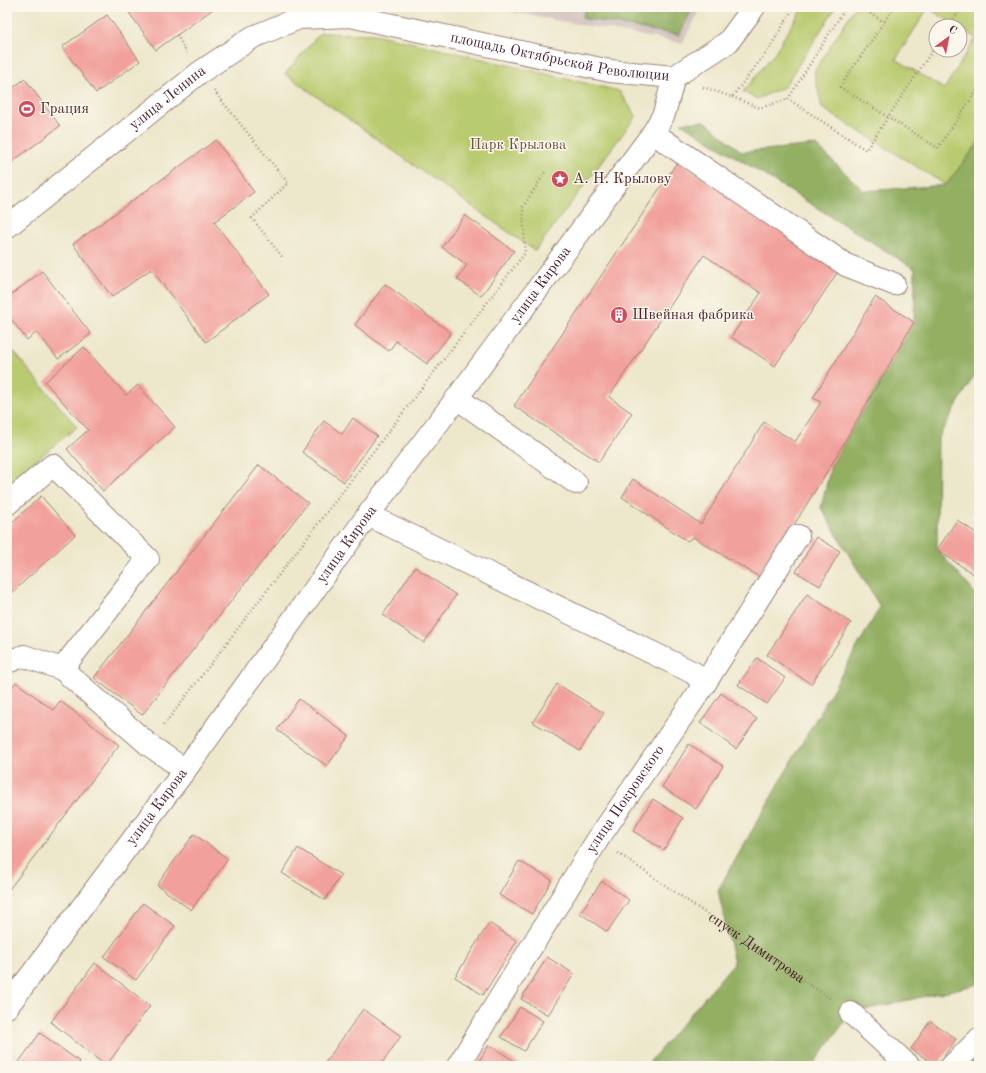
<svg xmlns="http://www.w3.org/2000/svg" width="986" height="1073" font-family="'Old Standard TT',serif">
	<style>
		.industrial { fill: #d0c0bc }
		.green { fill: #b9cb6f; stroke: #82754d; fill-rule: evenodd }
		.forest { fill: #92af62; stroke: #6e6746 }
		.building { fill: #f2a09b }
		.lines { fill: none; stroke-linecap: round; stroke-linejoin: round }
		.minor-casing { stroke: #9c837b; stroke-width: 24 }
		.path { stroke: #9c837b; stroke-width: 2.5; stroke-dasharray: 1 3; stroke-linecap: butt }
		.minor { stroke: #fff; stroke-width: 22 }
		.labels { text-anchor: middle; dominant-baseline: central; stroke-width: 3; stroke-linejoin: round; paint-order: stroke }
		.street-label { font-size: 15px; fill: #4a1f2b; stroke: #fbf7ec }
		.poi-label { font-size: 15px; fill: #4a1f2b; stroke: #fbf7ec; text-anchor: start }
		.park-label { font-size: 15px; fill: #6b533f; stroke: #fbf7ec }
	</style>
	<rect width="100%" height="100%" fill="#fbf7ec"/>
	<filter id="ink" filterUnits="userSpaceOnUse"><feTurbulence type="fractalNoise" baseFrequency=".025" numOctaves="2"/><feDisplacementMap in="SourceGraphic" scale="8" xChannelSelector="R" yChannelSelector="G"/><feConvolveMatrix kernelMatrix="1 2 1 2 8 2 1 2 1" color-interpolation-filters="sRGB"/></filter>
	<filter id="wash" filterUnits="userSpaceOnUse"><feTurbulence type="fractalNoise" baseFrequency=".012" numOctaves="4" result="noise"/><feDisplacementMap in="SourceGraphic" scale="16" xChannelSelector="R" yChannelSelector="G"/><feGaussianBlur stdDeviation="0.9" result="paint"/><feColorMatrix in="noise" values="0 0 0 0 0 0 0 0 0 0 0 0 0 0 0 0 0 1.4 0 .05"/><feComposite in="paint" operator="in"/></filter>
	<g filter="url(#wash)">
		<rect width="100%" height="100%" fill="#ede7cb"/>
		<path class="industrial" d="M483 7H702L682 43Z"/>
		<path class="green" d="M803 7H836L784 87 757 99 743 92 773 55Z
			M855 7H979V142L946 185 822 108 814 72ZM928 8 957 26H960V28L976 38 944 89 896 59Z
			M320 33 375 34 619 91 636 116 535 251 285 74Z
			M7 344 77 427 7 484Z"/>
		<path class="forest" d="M586 7H693L679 35 582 18Z
			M705 121 742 152 816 145 864 191 946 185 979 142V367L938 438 937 549 979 598V984L851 1013 812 1066H646L734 963 718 890 880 607 821 508 831 465 914 321 915 269 681 123Z"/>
		<g id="blocks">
			<path class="building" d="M125 7H216L156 50Z
				M107 15 140 61 96 93 62 47Z
				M25 79 60 126 12 162 7 155V92Z
				M216 140 254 192 214 222 269 294 206 342 151 269 112 297 73 244Z
				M678 161 839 270 775 366 731 337 761 293 704 255 609 397 632 413 599 462 514 406Z
				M465 215 514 251 481 296 457 279 467 265 442 247Z
				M42 271 91 334 58 359 37 332 27 340 7 314V298Z
				M385 284 451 333 427 364 396 341 389 351 355 325Z
				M875 297 914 322 831 465 761 578 693 537 687 541 622 497 633 479 701 524 764 422 795 442 821 402 813 398Z
				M84 347 126 395 138 385 175 427 103 491 67 449 88 430 45 382Z
				M353 418 377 436 344 482 302 452 324 421 342 434Z
				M259 465 308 503 142 715 94 678Z
				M41 496 75 535 7 597V527Z
				M957 520 979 535V569L975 575 937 550Z
				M816 537 840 551 820 586 796 572Z
				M415 567 456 595 424 643 383 615Z
				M807 594 851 623 811 684 767 655Z
				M757 658 785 678 767 704 738 685Z
				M16 682 53 710 60 701 119 745 7 892V694Z
				M557 684 604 713 580 751 533 722Z
				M721 693 757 719 736 749 700 723Z
				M299 699 349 736 327 766 277 730Z
				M689 744 723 766 696 809 662 787Z
				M653 799 683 818 664 850 633 831Z
				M194 834 228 859 191 910 157 885Z
				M298 848 341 875 325 900 282 873Z
				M519 861 552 880 532 914 499 895Z
				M602 881 629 900 607 932 580 913Z
				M143 903 175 926 136 980 104 957Z
				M489 923 517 941 483 995 455 977Z
				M547 957 574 974 548 1015 521 999Z
				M95 963 150 1006 106 1066 51 1022Z
				M520 1007 543 1021 524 1051 501 1037Z
				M363 1009 401 1036 380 1066H323Z
				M930 1021 956 1039 937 1066 911 1049Z
				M40 1033 80 1062 77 1066H16Z
				M489 1045 521 1065 520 1066H476Z
				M972 1059 979 1065V1066H966Z"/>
		</g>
	</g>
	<g filter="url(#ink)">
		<use href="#blocks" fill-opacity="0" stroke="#9c837b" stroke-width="1"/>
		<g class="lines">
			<defs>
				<g id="minor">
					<path d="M653 133 846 265 894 284"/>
					<path id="s2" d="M7 227 199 73 253 37 299 18 350 16 610 71 674 77 728 42 754 7"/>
					<path d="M457 398 576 483"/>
					<path d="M7 504 53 465 148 559 62 669"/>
					<path d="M368 515 694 673 704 685"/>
					<path d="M7 662 24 656 62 669 149 745 185 770"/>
					<path id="s3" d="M7 1007 185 770 368 515 457 398 653 133 664 114 674 77"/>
					<path d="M851 1013 909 1066"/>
					<path id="s4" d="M458 1066 598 839 704 685 798 536"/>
					<path d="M952 1066 979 1039"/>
				</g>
			</defs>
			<use href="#minor" class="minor-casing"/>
			<g class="path">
				<path d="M846 7 788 99 866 150 936 45"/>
				<path d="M860 7 884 22"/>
				<path d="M894 7 840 87 938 148 979 87"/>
				<path d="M949 26 962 7"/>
				<path d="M177 35 187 53"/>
				<path d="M703 87 732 97 769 49 794 7"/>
				<path d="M214 91 288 183 252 218 283 258"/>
				<path d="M732 97 760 108 788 99"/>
				<path d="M164 725 525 253 523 207 546 171"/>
				<path id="s1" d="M618 853 832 1000"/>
			</g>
			<use href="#minor" class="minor"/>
		</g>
	</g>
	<defs>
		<symbol id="stadium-disc" viewBox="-11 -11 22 22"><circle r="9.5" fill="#d1495b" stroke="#fbf7ec"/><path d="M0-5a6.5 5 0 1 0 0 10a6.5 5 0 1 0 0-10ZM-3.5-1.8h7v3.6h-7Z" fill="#fff"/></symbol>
		<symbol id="sight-disc" viewBox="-11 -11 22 22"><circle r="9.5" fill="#d1495b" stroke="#fbf7ec"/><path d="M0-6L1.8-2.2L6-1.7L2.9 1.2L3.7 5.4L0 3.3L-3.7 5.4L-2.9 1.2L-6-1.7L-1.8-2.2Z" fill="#fff"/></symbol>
		<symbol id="building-disc" viewBox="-11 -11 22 22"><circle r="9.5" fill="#d1495b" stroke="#fbf7ec"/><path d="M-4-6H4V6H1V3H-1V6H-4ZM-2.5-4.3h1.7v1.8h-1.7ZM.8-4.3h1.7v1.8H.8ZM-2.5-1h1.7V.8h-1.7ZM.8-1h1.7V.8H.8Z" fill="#fff"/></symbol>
	</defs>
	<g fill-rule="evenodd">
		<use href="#stadium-disc" x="17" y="99" width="20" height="20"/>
		<use href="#sight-disc" x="550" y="169" width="20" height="20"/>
		<use href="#building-disc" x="609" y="305" width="20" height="20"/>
	</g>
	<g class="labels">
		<g class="street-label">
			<text stroke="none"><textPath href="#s2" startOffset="626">площадь Октябрьской Революции</textPath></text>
			<text stroke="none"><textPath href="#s2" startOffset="206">улица Ленина</textPath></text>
			<text stroke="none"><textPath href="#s3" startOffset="898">улица Кирова</textPath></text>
			<text stroke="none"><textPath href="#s3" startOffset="574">улица Кирова</textPath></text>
			<text stroke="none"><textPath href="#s4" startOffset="315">улица Покровского</textPath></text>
			<text stroke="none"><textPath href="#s3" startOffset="250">улица Кирова</textPath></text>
			<text stroke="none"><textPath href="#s1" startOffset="168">спуск Димитрова</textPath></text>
		</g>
		<g class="poi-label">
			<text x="40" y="109">Грация</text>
			<text x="573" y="179">А. Н. Крылову</text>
			<text x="632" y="315">Швейная фабрика</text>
		</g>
		<g class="park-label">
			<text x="518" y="145">Парк Крылова</text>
		</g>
	</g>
	<rect width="986" height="1073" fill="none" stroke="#fbf7ec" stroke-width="24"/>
	<g transform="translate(948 38) rotate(32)"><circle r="19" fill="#fbf7ec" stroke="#b4a19f"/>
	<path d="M0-3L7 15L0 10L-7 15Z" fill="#d1495b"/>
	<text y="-6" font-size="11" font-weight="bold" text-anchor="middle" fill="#4a1f2b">С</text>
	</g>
</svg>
